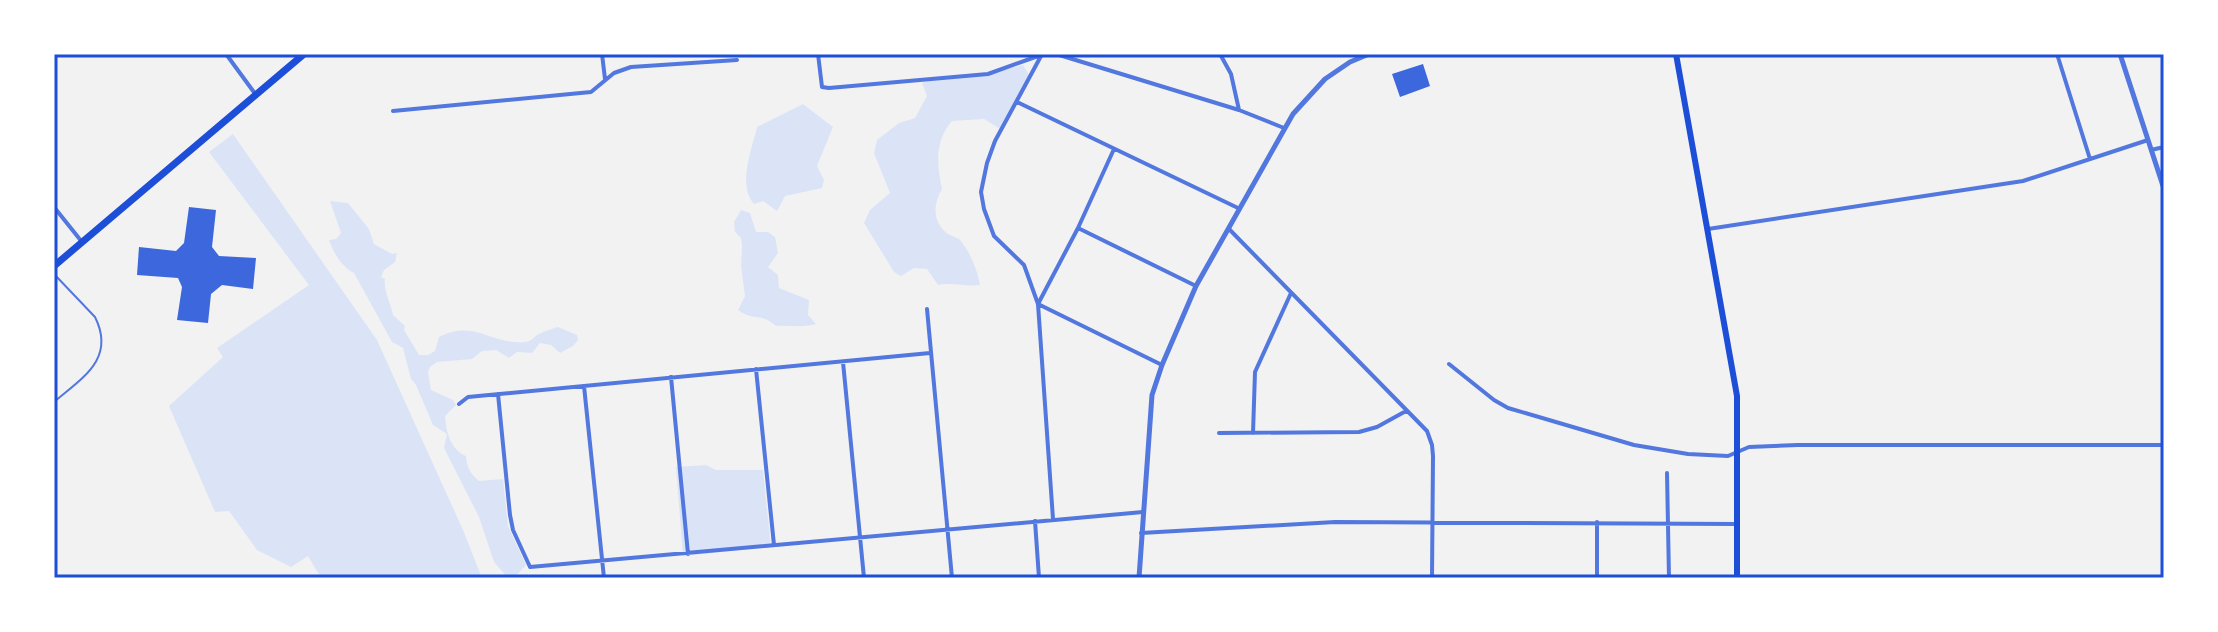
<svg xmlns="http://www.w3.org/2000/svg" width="2218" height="632" font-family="'Golos Text',sans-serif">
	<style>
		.green { fill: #dbe4f7 }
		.building { fill: #3d67dc }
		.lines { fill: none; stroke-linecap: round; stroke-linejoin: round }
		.service { stroke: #5277de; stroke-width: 2 }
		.minor { stroke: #5277de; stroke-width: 4 }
		.tertiary { stroke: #5277de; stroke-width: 5 }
		.secondary { stroke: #1d4ed8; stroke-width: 6 }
		.primary { stroke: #1d4ed8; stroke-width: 7 }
		.neatline { fill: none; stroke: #1d4ed8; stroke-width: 3 }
	</style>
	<rect width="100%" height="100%" fill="#f2f2f2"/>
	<path class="green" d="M1023 65 1029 75 1002 130 984 119 952 121C934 142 937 165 942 189 933 204 932 222 948 234 950 235 957 238 959 239 969 249 978 271 980 285 965 287 955 282 938 285L927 269 914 268 901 276 894 272 864 223 870 210 890 193 874 153 877 140 899 123 915 118 927 96 922 83 933 79 990 74Z
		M803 104 833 127 817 166 824 180 822 188 785 196 777 211 763 201 754 204C737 185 752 149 757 127Z
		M233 134 377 340 463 530 482 578H321L308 556 291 567 257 550 229 511 215 512 169 406 223 357 217 348 309 285 209 152Z
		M330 201 348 203 369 229 374 244 392 254 397 253 395 262 384 270 381 277 385 279C383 290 391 303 393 315L405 326 404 330 419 355H428L435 351 439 337C475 319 490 345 525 342 534 341 533 336 541 333 547 330 552 329 558 327L577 335 578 340 573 346 560 353 551 345 540 343 532 353 517 352 509 358 496 350 482 351 472 359 437 362 430 367 428 372 431 390 453 400 456 405 445 416C446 432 451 450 466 456 467 468 470 473 479 481L503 479 508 526 526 565 514 578H508L494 562 479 517 444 448 447 434 433 425 416 385 411 379 403 348 392 342 354 273C342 267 334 254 329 240L336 239 341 233Z
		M741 210 750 213 756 232H768L775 237 778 253 768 267 778 275 779 288 809 300 808 315 816 324C803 328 790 325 776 326 760 312 755 322 738 310L745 296 741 266 742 246 741 238 735 232 734 222Z
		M706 465 716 470H763L771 547 683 556 676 467Z"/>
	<path class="building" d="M1423 64 1430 86 1400 97 1392 74Z
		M189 207 216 210 212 247 219 256 256 258 253 289 222 285 211 294 208 323 177 320 182 287 178 278 137 275 139 247 176 251 184 243Z"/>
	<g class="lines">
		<path class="service" d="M54 274 95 317C116 359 82 378 54 402"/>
		<path class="minor" d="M226 54 256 95
			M602 54 605 79
			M818 54 822 87 829 88 988 74 1041 55 1056 54 1239 110 1284 128
			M1220 54 1231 74 1239 110
			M2057 54 2090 159
			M1041 56 995 141 987 163 981 192 984 209 994 236 1024 265 1038 304 1053 519
			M1017 102 1238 208
			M393 111 591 92 614 73 631 67 737 60
			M1114 149 1078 228 1038 304 1162 365
			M2151 150 2164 147
			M54 207 82 242
			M1078 228 1196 286
			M1229 229 1427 431 1432 445 1433 456 1432 578
			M1708 229 2023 181 2148 140
			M927 309 952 578
			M843 362 864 578
			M1449 364 1494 400 1508 408 1634 445 1688 454 1728 456 1749 447 1798 445H2164
			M756 369 774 545
			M671 377 688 554
			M584 386 604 578
			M498 394 510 515 513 530 530 567 1143 512
			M459 404 468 397 930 353
			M1219 433 1359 432 1377 427 1406 411
			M1253 433 1255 372 1291 293
			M1667 473 1669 578
			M1035 521 1039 578
			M1141 533 1335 522 1737 524
			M1597 578V522"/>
		<path class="tertiary" d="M2120 54 2164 189
			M1139 578 1152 395 1162 365 1196 286 1293 114 1325 79 1350 62 1369 54"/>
		<path class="secondary" d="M1676 54 1737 396V578"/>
		<path class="primary" d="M54 266 304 54"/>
	</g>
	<rect width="2218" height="632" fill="none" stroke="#ffffff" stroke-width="112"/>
	<rect x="56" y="56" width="2106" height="520" class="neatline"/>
</svg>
